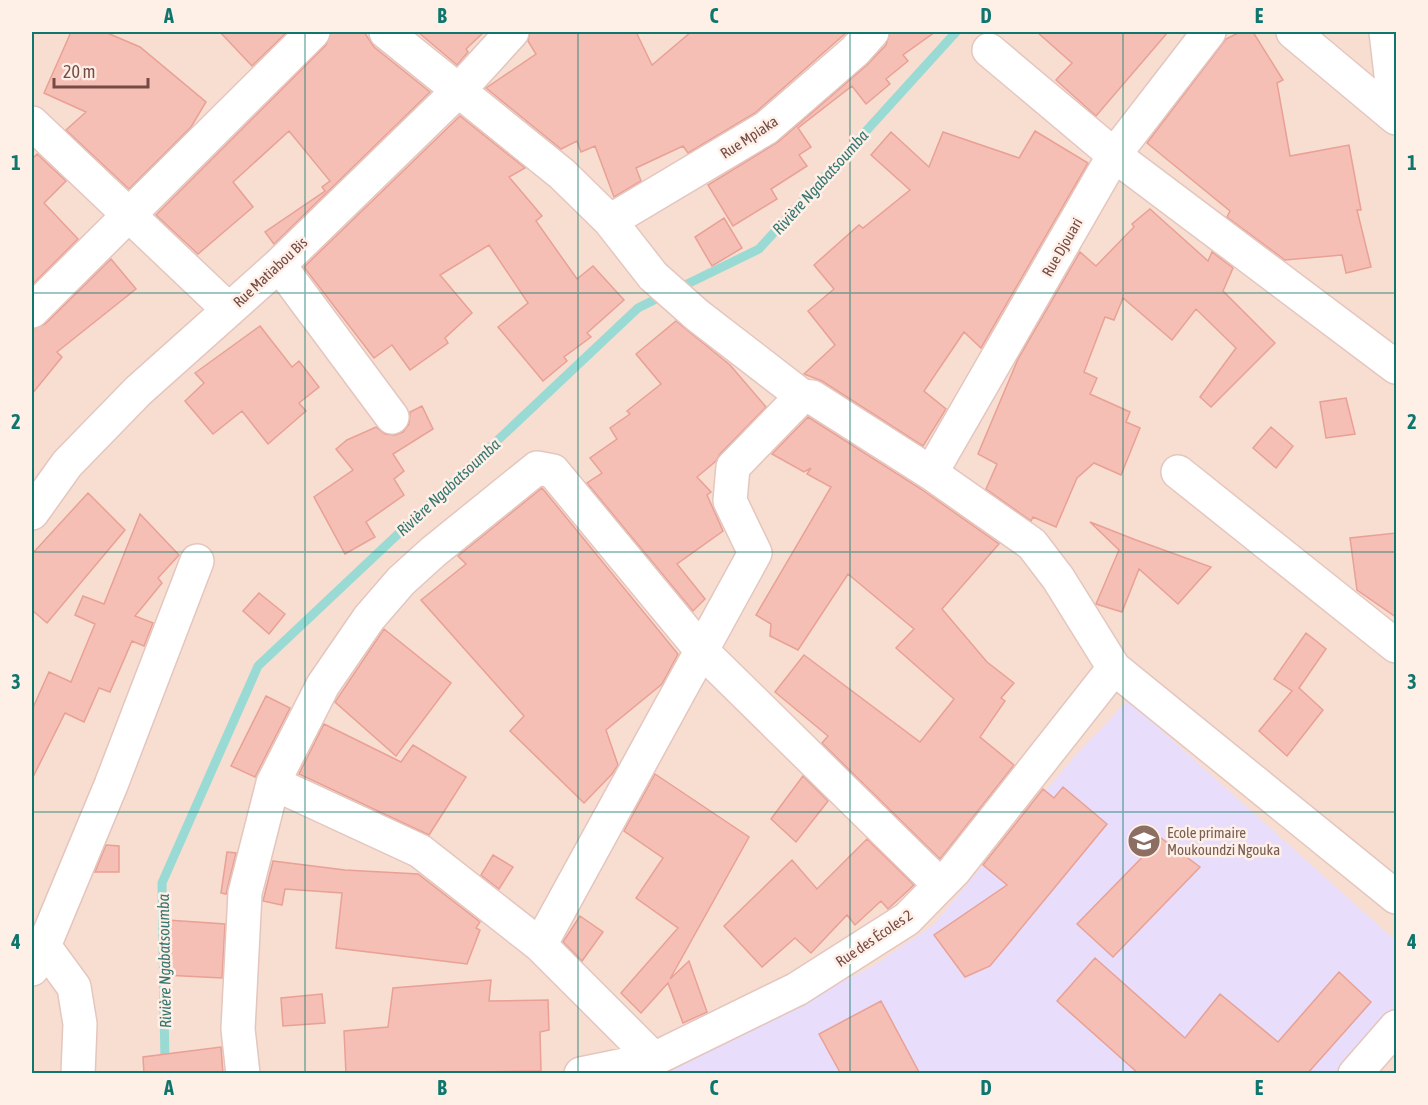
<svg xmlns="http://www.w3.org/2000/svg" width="1428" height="1105" font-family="'Asap Condensed',sans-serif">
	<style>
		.residential { fill: #f8ddd1 }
		.education { fill: #e8ddfa }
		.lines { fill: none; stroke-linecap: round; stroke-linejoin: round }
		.stream { stroke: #99dbd4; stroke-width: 9 }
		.building { fill: #f5bfb5; stroke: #e9a095; stroke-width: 1.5 }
		.street-casing { stroke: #e4c6be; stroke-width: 36 }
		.street { stroke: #fff; stroke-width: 33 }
		.grid { fill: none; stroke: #0f766e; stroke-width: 1.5; stroke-opacity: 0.55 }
		.labels { text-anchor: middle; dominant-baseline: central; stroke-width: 5; stroke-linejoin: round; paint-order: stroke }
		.street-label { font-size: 15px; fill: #764b46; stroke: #fff0e7 }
		.education-label { font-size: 15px; fill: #785e54; stroke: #fff0e7; text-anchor: start }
		.water-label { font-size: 16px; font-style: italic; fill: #367670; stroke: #fff0e7 }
		.neatline { fill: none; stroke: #0f766e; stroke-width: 2 }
		.grid-label { font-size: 20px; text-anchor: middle; font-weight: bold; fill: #0f766e }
	</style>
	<rect width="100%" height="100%" fill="#feeae0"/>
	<path class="residential" d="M33 32H1396V1073L32 1074Z"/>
	<path class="education" d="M1128 700 1396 941V1007L1337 1073 659 1074 873 966 933 925 1073 758Z"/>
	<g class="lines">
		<path class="stream" d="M677 289 759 249 956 32
			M165 1065 162 883 258 666 638 308 664 295"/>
	</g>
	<path class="building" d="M71 32H105L140 47 206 102 191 127 129 189 66 130 86 112 44 93Z
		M220 32H287L252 66Z
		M331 32H364L374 47 430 92 274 244 265 232 325 191 322 187 330 181 289 131 233 182 253 207 198 254 156 215 326 45Z
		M418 32H484L466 49 468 52 457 65Z
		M530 32H636L652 65 691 32H847L755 113 688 153 683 146 636 168 641 181 614 197 595 146 581 152 577 141 561 149 486 88 536 54 528 41Z
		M890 32H935L903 55 908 61 886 79 890 84 866 104 852 86 798 128 811 147 799 155 807 166 771 189 777 199 733 226 708 185 778 142 867 65 886 45Z
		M1037 32H1168L1096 116 1056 80 1072 63Z
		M1240 32H1253L1283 80 1277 83 1290 156 1349 145 1361 210H1357L1371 267 1346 273 1342 255 1285 260 1227 217 1230 211 1147 143 1226 39Z
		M460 116 525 168 509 177 542 216 536 221 577 279 593 266 624 300 587 333 591 337 564 357 567 361 543 381 498 327 528 303 489 245 440 275 472 313 445 338 448 343 410 370 392 345 374 358 304 267Z
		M1035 131 1088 163 981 348 964 332 924 391 946 409 923 446 822 381 804 374 835 345 808 311 834 289 814 265 859 225 863 228 910 190 871 155 891 132 929 167 943 132 1019 158Z
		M37 154 66 181 44 203 78 239 32 285V159Z
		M1150 209 1208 261 1212 252 1233 268 1223 291 1275 343 1211 407 1200 397 1236 348 1196 309 1172 340 1123 298 1114 320 1105 317 1084 372 1097 378 1090 394 1130 412 1126 422 1140 428 1121 475 1094 463 1077 478 1056 527 1033 517 1031 521 986 489 997 464 978 454 1018 359 1080 252 1096 266 1134 227 1132 224Z
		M724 218 742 248 712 266 695 237Z
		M111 259 136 289 57 352 62 357 32 394V329L45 324Z
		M676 321 730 365 766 407 720 454 716 461 697 477 711 492 707 495 723 531 677 564 705 599 693 611 587 483 602 473 590 458 617 439 610 428 630 414 627 411 661 384 636 354Z
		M260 326 292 367 299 361 319 387 299 403 306 411 268 444 242 411 213 434 185 401 204 383 195 373Z
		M1346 398 1355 434 1326 438 1320 402Z
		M422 406 433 429 393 454 404 471 394 479 404 495 366 522 375 537 345 554 314 497 353 470 336 449 347 440 376 427 385 434 395 435 403 432 409 424 410 412Z
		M808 417 921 489 999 544 942 609 987 662 1014 683 1001 698 1005 701 980 737 1014 765 940 859 822 743 828 736 775 692 804 655 920 742 954 699 896 648 914 629 848 574 798 650 770 636 771 624 756 615 831 487 807 474 811 468 804 472 772 454Z
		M1271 427 1293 446 1276 468 1253 448Z
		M542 488 678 654 662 684 606 730 618 765 612 774 584 803 510 731 524 716 421 600 466 564 458 556Z
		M88 493 125 530 47 623 32 610V554Z
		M140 514 179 555 158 578 162 583 135 616 153 623 144 646 132 641 110 692 99 688 84 722 65 713 32 779V710L49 672 71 682 95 624 75 615 83 596 104 604Z
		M1090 522 1136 540 1211 567 1178 604 1139 569 1122 612 1096 604 1119 550Z
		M1396 533V617L1357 590 1350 538Z
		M259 593 285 614 269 634 243 611Z
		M384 629 451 683 396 756 335 702Z
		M1306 633 1326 649 1299 688 1323 710 1287 756 1259 731 1292 691 1274 679Z
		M266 696 290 708 255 777 231 766Z
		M324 724 401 762 413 745 466 777 429 835 299 774Z
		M655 774 749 837 670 979 689 961 707 1012 683 1023 668 983 641 1013 621 993 678 928 636 898 663 858 624 831Z
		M803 776 828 801 796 842 771 819Z
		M1063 787 1107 824 990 966 965 977 934 935 1007 885 983 865 1043 789 1054 798Z
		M1161 838 1200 867 1113 957 1077 924Z
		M867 839 914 885 888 909 881 901 855 925 847 915 811 953 795 938 762 967 724 926 792 860 817 889Z
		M106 845 119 846V872H95Z
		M227 852 236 853 226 894 221 893Z
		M493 855 513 867 499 889 481 875Z
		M273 861 345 870 418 874 480 922 476 928 480 930 467 964 336 948 342 893 285 889 282 905 263 901Z
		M580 916 603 932 582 961 563 942Z
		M167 920 225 924 222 978 164 975Z
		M1095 958 1185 1038 1220 994 1278 1042 1339 972 1371 1002 1307 1074H1139L1057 1001Z
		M491 980 489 1001 548 1000 549 1030 540 1032 541 1071 346 1074 344 1031 388 1027 393 988Z
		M322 994 325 1023 283 1026 281 998Z
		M881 1001 920 1074H841L819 1034Z
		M221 1047 223 1074H144L143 1057Z"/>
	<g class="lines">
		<defs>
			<path id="street" d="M386 32 562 174 610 221 653 276 697 315 802 396
				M1293 32 1396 118
				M1386 32 1396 117
				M989 50 1114 155 1396 367
				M32 123 229 310
				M610 221 766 128 855 51 872 32
				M279 265 392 417
				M32 311 313 32
				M1178 472 1396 646
				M931 473 1114 155 1209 32
				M32 513 67 464 138 391 279 265 460 89 512 32
				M273 783 420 851 540 945
				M32 943 44 946 74 987 80 1024 78 1074
				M32 969 44 946 111 785 197 561
				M654 1059 540 945 755 553 730 501 733 467 802 396 812 397 931 473 1032 544 1058 578 1114 668 1396 897
				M243 1074 238 1029 245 893 273 783 323 685 369 618 401 581 433 552 537 468 553 471 702 651 940 885
				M581 1074 654 1059 797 989 907 919 954 871 1114 668
				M1355 1074 1396 1027"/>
		</defs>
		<use href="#street" class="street-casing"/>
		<use href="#street" class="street"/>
	</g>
	<path class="grid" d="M305 32V1074M578 32V1074M850 32V1074M1123 32V1074M32 293H1396M32 552H1396M32 812H1396"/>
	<defs>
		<symbol id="school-disc" viewBox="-11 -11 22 22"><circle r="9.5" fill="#8d6e63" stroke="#fff0e7"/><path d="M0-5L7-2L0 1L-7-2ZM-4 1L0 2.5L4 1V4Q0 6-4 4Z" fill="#fff"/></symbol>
	</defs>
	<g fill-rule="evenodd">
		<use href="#school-disc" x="1125" y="822" width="38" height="38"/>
	</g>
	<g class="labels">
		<g class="street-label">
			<text transform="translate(749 137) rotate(-33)">Rue Mpiaka</text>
			<text transform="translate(1062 247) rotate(-60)">Rue Djouari</text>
			<text transform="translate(270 272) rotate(-43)">Rue Matiabou Bis</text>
			<text transform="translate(874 938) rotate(-34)">Rue des Écoles 2</text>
		</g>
		<g class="education-label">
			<text x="1167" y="832">Ecole primaire<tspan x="1167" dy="17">Moukoundzi Ngouka</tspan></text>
		</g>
		<g class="water-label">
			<text transform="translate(820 182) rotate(-48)">Rivière Ngabatsoumba</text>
			<text transform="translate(448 487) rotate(-43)">Rivière Ngabatsoumba</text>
			<text transform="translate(164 961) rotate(-91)">Rivière Ngabatsoumba</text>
		</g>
	</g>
	<rect width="1428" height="1105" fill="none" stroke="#fff0e7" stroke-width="66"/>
	<path d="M54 78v9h94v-9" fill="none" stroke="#764b46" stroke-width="3"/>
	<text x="63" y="78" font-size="18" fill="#764b46" stroke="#fff0e7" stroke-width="4.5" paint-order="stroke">20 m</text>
	<rect x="33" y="33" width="1362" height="1039" class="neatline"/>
	<g class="grid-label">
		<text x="169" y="23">A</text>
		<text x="442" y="23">B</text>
		<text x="714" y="23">C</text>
		<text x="986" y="23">D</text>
		<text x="1259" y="23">E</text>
		<text x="16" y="170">1</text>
		<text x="1412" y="170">1</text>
		<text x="16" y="429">2</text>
		<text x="1412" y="429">2</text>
		<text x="16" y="689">3</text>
		<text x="1412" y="689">3</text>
		<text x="16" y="949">4</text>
		<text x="1412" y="949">4</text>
		<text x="169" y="1095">A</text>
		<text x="442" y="1095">B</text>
		<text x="714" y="1095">C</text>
		<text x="986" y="1095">D</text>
		<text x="1259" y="1095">E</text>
	</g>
</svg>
